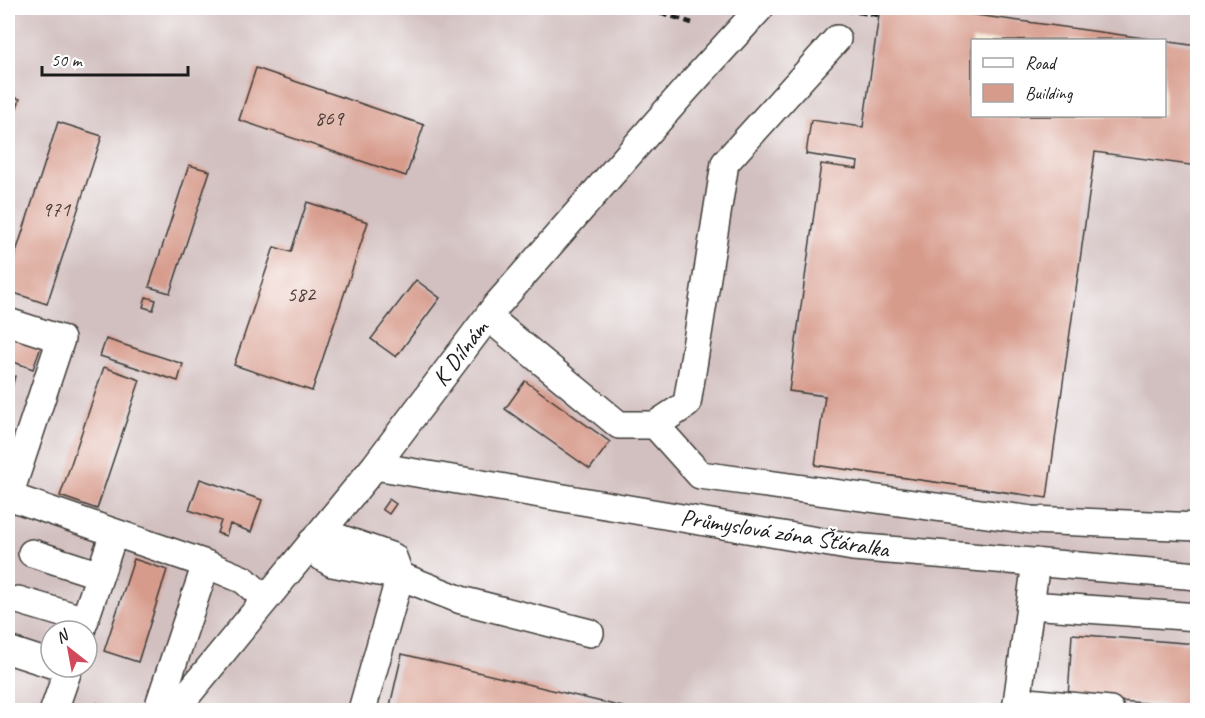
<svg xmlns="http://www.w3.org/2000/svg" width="1205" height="718" font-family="Caveat,sans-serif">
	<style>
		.industrial { fill: #d2bfbf; fill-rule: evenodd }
		.building { fill: #d79b8c }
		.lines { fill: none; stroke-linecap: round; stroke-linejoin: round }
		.minor-casing { stroke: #3d3b37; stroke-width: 30 }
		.minor { stroke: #fff; stroke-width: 27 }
		.rail { stroke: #1c1c1c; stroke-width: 4.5; stroke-dasharray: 9 4.5; stroke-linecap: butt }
		.labels { text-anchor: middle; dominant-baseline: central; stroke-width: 4.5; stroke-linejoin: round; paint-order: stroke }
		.number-label { font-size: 21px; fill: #4b3c38 }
		.street-label { font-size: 24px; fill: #1c1c1c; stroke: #fff }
	</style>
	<rect width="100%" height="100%" fill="#fff"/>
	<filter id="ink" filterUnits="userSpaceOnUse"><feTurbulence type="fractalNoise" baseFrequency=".0167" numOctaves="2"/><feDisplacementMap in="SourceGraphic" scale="12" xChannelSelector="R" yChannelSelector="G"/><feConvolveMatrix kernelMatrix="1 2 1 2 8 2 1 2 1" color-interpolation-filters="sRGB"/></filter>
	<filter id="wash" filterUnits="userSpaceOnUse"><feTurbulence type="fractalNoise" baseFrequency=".008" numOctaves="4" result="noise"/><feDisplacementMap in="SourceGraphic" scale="24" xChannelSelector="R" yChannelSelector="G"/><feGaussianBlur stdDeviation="1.35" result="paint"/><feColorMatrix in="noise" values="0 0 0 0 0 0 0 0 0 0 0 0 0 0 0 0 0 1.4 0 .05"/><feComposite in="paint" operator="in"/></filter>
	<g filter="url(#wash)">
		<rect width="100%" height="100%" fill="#f5e9d3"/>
		<path class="industrial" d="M8 8H1197V710H8ZM972 40H1164V116H972ZM51 631H87V667H51Z"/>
		<g id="blocks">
			<path class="building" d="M880 8H925L1151 39 972 40V116H1164V41L1197 46V166L1095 152 1047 498 815 465 825 396 789 391 821 164 857 169 858 162 806 154 811 120 863 127Z
				M256 68 424 125 406 176 239 120Z
				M8 95 20 99 11 124 8 123Z
				M58 122 102 136 47 304 8 291V277Z
				M189 165 210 171 170 293 149 287Z
				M307 202 368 222 312 391 234 365 274 247 291 252Z
				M416 280 440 298 396 357 371 339Z
				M146 297 156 300 153 310 143 307Z
				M8 332 42 344 33 369 8 360Z
				M106 339 183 364 178 381 100 356Z
				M104 367 140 380 97 509 60 496Z
				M8 375 15 376 12 387 8 386Z
				M525 381 610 442 590 469 505 409Z
				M200 479 262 500 251 532 230 524 226 536 217 533 221 521 189 510Z
				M389 499 396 504 389 514 382 509Z
				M134 559 167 570 138 662 104 651Z
				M1072 634 1197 644V707L1068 697Z
				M402 654 627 708 626 710H389Z
				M97 703 117 710H94Z"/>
		</g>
	</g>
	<g filter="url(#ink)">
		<use href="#blocks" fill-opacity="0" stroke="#3d3b37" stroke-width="1.5"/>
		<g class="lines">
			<defs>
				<path id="minor" d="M488 317 619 425H655L687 404 725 163 837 39
					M8 322 61 339 8 499
					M655 425 700 475 1032 520 1198 527
					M375 466 853 547 1198 576
					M8 496 206 564 244 580 265 599
					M32 553 100 575
					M18 600 85 620
					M1030 605 1198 617
					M81 631 114 533
					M8 650 51 664
					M1018 701 1110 710
					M54 710 69 667
					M160 710V702L206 564
					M175 710 375 466 496 306 686 89 760 8
					M362 710 400 576 393 557 336 537 312 542 322 557 332 563 400 576 461 600 590 633
					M1016 710 1036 562"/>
			</defs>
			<use href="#minor" class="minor-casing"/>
			<use href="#minor" class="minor"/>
			<path class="rail" d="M647 8 692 23
				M830 8 878 15"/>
		</g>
	</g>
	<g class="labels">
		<g class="number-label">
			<text x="329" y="118">869</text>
			<text x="56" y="209">971</text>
			<text x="301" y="294">582</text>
		</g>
		<g class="street-label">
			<text transform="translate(460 353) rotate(-53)">K Dílnám</text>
			<text transform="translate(785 533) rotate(9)">Průmyslová zóna Šťáralka</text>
		</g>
	</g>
	<rect width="1205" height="718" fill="none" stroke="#fff" stroke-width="30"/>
	<rect x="971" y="39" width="195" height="78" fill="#ffffff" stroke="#a4a4a4" stroke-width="1.5"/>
	<rect x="983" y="58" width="30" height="9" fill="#ffffff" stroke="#a4a4a4" stroke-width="1.5"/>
	<text x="1025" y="69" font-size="18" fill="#1c1c1c">Road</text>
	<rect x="983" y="84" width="30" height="18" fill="#d79b8c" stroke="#a4a4a4" stroke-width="1.5"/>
	<text x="1025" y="99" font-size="18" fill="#1c1c1c">Building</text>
	<g transform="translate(69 649) rotate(329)"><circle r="28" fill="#ffffff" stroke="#a4a4a4" stroke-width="1.5"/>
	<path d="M0-4.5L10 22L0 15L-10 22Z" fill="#d1495b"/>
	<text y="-9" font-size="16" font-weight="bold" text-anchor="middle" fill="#1c1c1c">N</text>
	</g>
	<path d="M42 66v9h146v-9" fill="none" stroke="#1c1c1c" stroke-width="3"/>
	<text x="51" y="66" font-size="18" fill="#1c1c1c" stroke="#ffffff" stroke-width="4.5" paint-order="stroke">50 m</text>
</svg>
